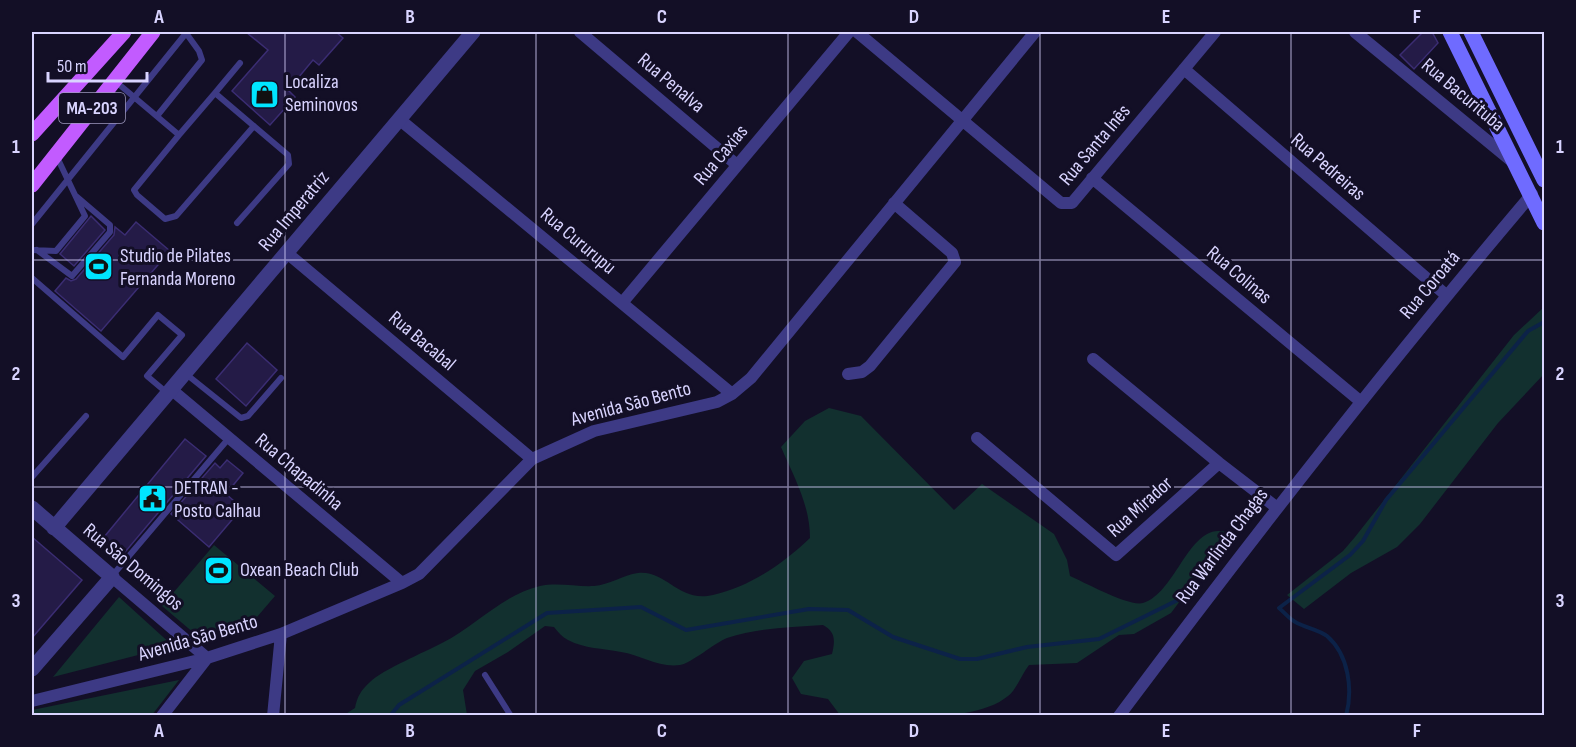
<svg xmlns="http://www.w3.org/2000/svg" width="1576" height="747" font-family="'Sofia Sans Condensed',sans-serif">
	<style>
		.green { fill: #12302f }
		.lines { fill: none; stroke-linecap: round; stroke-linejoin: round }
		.stream { stroke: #0c2248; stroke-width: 4 }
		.building { fill: #241b47; stroke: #3b2d73; stroke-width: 1.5 }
		.service { stroke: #3d3a85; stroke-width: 6 }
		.minor { stroke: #3d3a85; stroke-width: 12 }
		.tertiary { stroke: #3d3a85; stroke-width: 15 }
		.secondary { stroke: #6f6bff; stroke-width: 15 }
		.primary { stroke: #c25bff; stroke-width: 15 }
		.grid { fill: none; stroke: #d9d4ff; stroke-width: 1.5; stroke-opacity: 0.55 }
		.labels { text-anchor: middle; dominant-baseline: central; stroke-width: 6; stroke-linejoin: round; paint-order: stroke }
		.shield { fill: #130f26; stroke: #9e99be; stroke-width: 1.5 }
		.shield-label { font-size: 18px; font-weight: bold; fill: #d9d4ff }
		.poi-label { font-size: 20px; fill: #d9d4ff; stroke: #130f26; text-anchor: start }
		.street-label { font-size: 20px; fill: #d9d4ff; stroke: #130f26 }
		.neatline { fill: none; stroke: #d9d4ff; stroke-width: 2 }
		.grid-label { font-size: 20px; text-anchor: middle; font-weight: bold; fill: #d9d4ff }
	</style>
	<rect width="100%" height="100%" fill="#130f26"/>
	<path class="green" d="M1544 307V374L1498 423 1420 524 1397 547 1351 573 1304 609 1287 595 1343 551 1355 537 1514 335Z
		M829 408 861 416 954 510 982 484 1054 534 1067 560 1070 576C1084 582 1129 607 1143 603 1174 594 1187 532 1218 531 1224 531 1231 533 1236 534L1216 566 1198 577 1171 613 1134 634 1119 635 1077 663 1029 665C1022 674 1016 690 1008 696 973 725 885 716 840 715L828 699 801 694 792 678 804 661 832 654C835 641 836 632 823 625 791 627 758 628 727 638 716 642 690 664 680 665 659 668 641 655 621 652 602 648 585 649 568 640 562 637 558 632 554 627L545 626 508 652 475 671 463 690 467 715H344L355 708C357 697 361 690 370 682 382 670 425 652 442 643 476 626 502 595 540 586 557 582 577 587 594 586 609 585 623 575 638 573 667 570 678 603 713 595 750 587 784 563 810 538 810 505 794 477 781 447L805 421Z
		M214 545 275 596 244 632 201 639 162 606Z
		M119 597 173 646 53 677Z
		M179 680 152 715H32V710Z"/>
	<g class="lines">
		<path class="stream" d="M390 716 399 705 547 613 641 607 686 630 809 609 848 610 893 637 960 659H977L1027 647 1099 639 1190 594
			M1346 716C1353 690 1349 655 1327 636 1319 630 1307 628 1297 623 1290 620 1285 613 1279 608L1350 555 1363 541 1386 500 1528 331 1544 322"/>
	</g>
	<path class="building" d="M246 32H336L343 38 319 65 313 60 288 90 295 97 270 125 232 91 268 50Z
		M1423 32H1432L1438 43 1414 69 1400 55Z
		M91 216 105 230 74 266 60 254Z
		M136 222 170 251 101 331 55 291 66 278 71 281 76 279 114 235 115 227 125 235Z
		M247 343 277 370 246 406 216 379Z
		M185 439 206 456 120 558 100 542Z
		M227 460 243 473 226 494 242 508 209 547 171 514 215 463 220 468Z
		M32 537 82 580 32 638Z"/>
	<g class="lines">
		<path class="service" d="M115 81 179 135 215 93 288 155 289 164 237 223
			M215 93 240 63
			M157 116 202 60 199 51 186 33
			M179 135 134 190 137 195 165 219 176 216 254 126
			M32 224 187 32
			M32 250 56 251 85 216 56 155
			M37 250 72 276 110 232V225L76 196
			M32 278 123 357 158 315 182 335 147 376 166 392
			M186 374 241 418 248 416 281 378
			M32 477 86 416
			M112 576 229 438
			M485 675 511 716"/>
		<path class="minor" d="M580 32 737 165
			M857 32 1061 203H1072L1215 32
			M1355 32 1513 162
			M1184 69 1446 295
			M399 119 732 394
			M1092 178 1360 401
			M287 253 532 459
			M622 303 849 32
			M1093 359 1219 463 1276 507
			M848 374 862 372 870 366 955 262 952 253 894 203
			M172 390 402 583
			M977 438 1116 555 1219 463
			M112 577 207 658
			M32 701 207 658 281 634 402 583 419 574 532 459 594 431 717 402 732 394 751 378 1035 32
			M162 716 207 658
			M273 716 281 634
			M1119 716C1252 538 1388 364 1532 194"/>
		<path class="tertiary" d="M32 508 112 577 32 669
			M54 528 473 32"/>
		<path class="secondary" d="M1450 32 1544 223
			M1471 32 1544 180"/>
		<path class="primary" d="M32 134 124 32
			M32 185 153 32"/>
	</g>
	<path class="grid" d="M285 32V716M536 32V716M788 32V716M1040 32V716M1291 32V716M32 260H1544M32 487H1544"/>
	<defs>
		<symbol id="shop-square" viewBox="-11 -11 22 22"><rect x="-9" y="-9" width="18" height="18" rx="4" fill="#00e5ff" stroke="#130f26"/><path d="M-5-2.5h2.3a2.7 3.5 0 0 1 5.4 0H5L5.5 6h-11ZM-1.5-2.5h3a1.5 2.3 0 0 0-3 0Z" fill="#111"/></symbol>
		<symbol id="stadium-square" viewBox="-11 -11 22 22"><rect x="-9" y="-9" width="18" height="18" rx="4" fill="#00e5ff" stroke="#130f26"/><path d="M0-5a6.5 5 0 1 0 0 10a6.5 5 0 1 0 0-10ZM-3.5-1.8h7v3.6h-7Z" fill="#111"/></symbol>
		<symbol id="civic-square" viewBox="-11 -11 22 22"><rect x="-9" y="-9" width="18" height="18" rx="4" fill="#00e5ff" stroke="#130f26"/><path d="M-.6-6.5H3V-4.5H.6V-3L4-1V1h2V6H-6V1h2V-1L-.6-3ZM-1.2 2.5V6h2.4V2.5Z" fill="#111"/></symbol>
	</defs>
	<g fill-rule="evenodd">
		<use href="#shop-square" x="248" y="78" width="33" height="33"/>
		<use href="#stadium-square" x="82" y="250" width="33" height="33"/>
		<use href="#civic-square" x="136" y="482" width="33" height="33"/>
		<use href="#stadium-square" x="202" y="554" width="33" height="33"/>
	</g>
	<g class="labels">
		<rect class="shield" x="59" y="93" width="66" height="30" rx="4.5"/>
		<g class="shield-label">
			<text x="92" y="108">MA-203</text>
		</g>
		<g class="poi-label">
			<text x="285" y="82">Localiza<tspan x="285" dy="23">Seminovos</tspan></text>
			<text x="120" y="256">Studio de Pilates<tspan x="120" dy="23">Fernanda Moreno</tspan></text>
			<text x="174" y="488">DETRAN -<tspan x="174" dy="23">Posto Calhau</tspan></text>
			<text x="240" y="570">Oxean Beach Club</text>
		</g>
		<g class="street-label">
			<text transform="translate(671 83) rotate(40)">Rua Penalva</text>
			<text transform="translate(1463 95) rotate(40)">Rua Bacurituba</text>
			<text transform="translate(1095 145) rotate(-50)">Rua Santa Inês</text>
			<text transform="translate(721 155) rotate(-50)">Rua Caxias</text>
			<text transform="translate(1328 167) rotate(41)">Rua Pedreiras</text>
			<text transform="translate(294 211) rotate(-50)">Rua Imperatriz</text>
			<text transform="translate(578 241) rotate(40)">Rua Cururupu</text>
			<text transform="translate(1239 275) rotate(40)">Rua Colinas</text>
			<text transform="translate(1430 285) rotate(-50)">Rua Coroatá</text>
			<text transform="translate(422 341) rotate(40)">Rua Bacabal</text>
			<text transform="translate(631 404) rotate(-15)">Avenida São Bento</text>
			<text transform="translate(299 472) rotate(40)">Rua Chapadinha</text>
			<text transform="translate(1140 507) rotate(-42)">Rua Mirador</text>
			<text transform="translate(1222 546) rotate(-53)">Rua Warlinda Chagas</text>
			<text transform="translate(133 567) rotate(40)">Rua São Domingos</text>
			<text transform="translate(198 638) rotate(-16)">Avenida São Bento</text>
		</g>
	</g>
	<rect width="1576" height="747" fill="none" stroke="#130f26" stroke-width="66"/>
	<path d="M48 72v9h99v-9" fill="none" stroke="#d9d4ff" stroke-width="3"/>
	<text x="57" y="72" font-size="18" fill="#d9d4ff" stroke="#130f26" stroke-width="4.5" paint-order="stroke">50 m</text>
	<rect x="33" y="33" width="1510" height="681" class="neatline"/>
	<g class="grid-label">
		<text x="159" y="23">A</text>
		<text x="410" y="23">B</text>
		<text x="662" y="23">C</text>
		<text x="914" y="23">D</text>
		<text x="1166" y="23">E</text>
		<text x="1417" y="23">F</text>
		<text x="16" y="153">1</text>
		<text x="1560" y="153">1</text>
		<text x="16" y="380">2</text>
		<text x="1560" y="380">2</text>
		<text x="16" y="607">3</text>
		<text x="1560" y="607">3</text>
		<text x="159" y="737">A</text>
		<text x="410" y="737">B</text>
		<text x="662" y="737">C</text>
		<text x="914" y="737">D</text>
		<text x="1166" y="737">E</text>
		<text x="1417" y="737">F</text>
	</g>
</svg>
